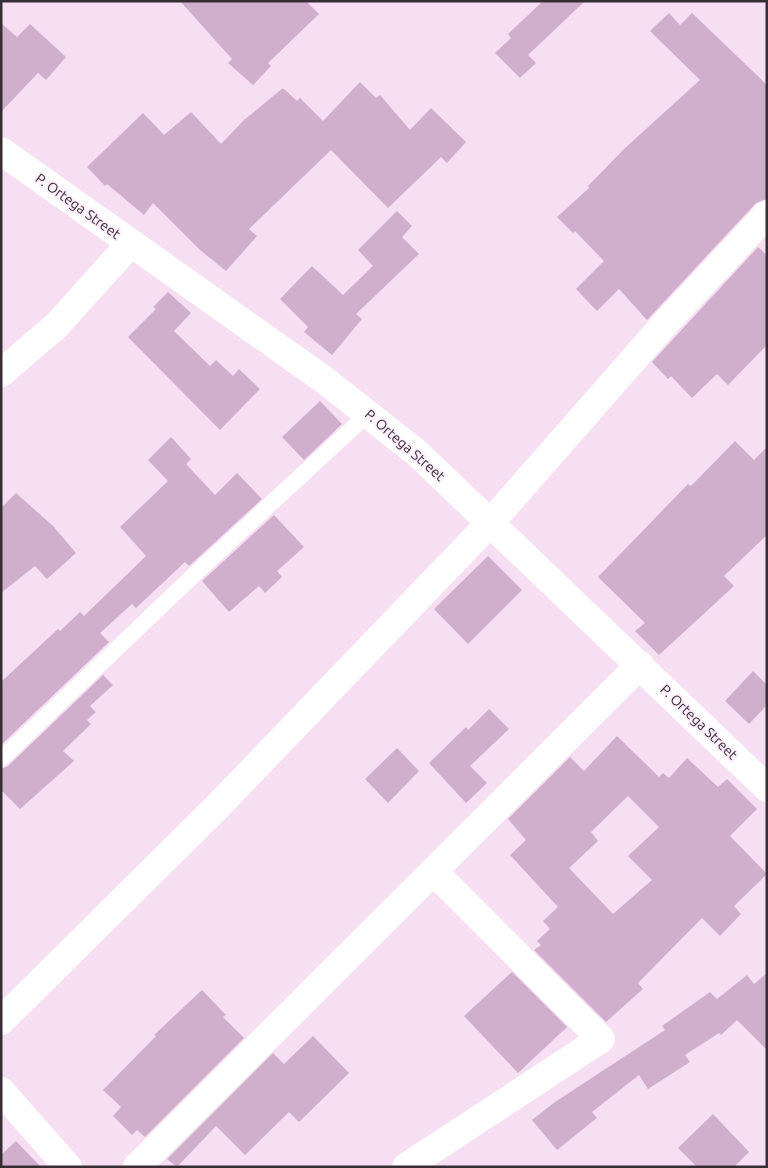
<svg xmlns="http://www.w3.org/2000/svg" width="768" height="1168" font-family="Ubuntu,sans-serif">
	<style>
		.building { fill: #d0afcd; fill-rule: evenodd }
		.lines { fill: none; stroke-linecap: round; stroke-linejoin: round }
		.service { stroke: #fff; stroke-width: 16 }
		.minor { stroke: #fff; stroke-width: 28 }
		.tertiary { stroke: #fff; stroke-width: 28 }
		.labels { text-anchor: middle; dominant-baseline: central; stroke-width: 4; stroke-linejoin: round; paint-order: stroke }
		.street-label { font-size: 14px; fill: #362d35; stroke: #fdeefb }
	</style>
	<rect width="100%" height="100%" fill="#f6def3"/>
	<path class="building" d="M180 1H306L319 14 268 63 271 66 253 85 228 63 232 59Z
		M543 1H585L528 55 536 63 520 78 495 53 511 38 508 34Z
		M669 13 680 25 692 13 767 85V199L756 203 647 320 619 289 597 311 576 289 604 261 575 231 573 233 557 217 589 188 588 186 625 148 700 80 650 31Z
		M1 23 17 37 30 24 66 57 46 80 38 73 1 112Z
		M360 82 376 98 380 95 410 130 431 108 466 142 447 163 441 157 388 208 331 150 249 229 257 236 226 271 200 250 153 203 144 215 107 184 105 186 87 167 143 113 164 135 191 112 221 144 244 120 283 88 297 101 300 98 323 121Z
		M397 211 412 226 402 237 419 254 356 314 362 319 332 355 304 332 308 327 280 299 312 266 343 295 373 266 358 250Z
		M758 247 767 255V345L728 385 717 374 692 398 671 376 668 379 652 362Z
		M168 292 191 313 174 331 210 366 216 360 233 376 239 369 260 389 220 430 128 337 156 309 153 307Z
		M320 401 342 424 304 460 282 437Z
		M171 437 191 459 186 464 215 495 237 473 262 499 189 566 185 562 136 608 132 604 100 633 109 642 1 745V682L58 629 60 631 80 612 84 616 146 556 120 527 168 481 148 460Z
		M735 441 754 460 767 447V535L724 576 734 586 659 655 635 631 645 623 598 577 688 484 691 486Z
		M16 493 53 526 76 553 47 579 35 566 1 593V508Z
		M274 515 304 547 277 571 282 577 265 593 259 586 229 612 202 581Z
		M488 556 522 590 468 644 434 609Z
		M753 671 767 685V705L749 724 725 701Z
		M103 675 113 685 90 706 96 712 87 720 91 724 63 751 74 761 20 809 1 790V769L8 766Z
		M489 709 509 729 470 766 487 783 466 803 429 763 466 727 468 730Z
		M617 736 659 777 663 773 669 778 687 758 718 787 727 779 757 809 730 836 767 874 734 906 741 914 720 936 702 918 638 983 643 989 606 1022 534 950 541 945 537 941 550 929 543 921 558 907 510 855 526 840 508 819 570 757 584 771ZM628 796 659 827 628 856 652 880 613 914 569 868 598 841 591 832Z
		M397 748 419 771 388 803 365 779Z
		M512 972 567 1027 518 1073 464 1016Z
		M767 973V1050L737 1020 721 1035 719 1033 685 1055 690 1062 648 1089 639 1075 592 1112 597 1118 557 1150 532 1120 555 1102 665 1030 662 1026 710 992 717 999 747 975 754 984Z
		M202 990 226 1015 223 1017 244 1038 145 1137 137 1130 132 1135 113 1116 121 1107 103 1090 156 1036 154 1035Z
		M313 1036 349 1073 299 1122 289 1112 245 1155 216 1126 177 1167 167 1159 273 1053 284 1064Z
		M713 1114 749 1152 734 1167H697L678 1148Z
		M16 1141 41 1167H1V1155Z"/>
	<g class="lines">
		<path class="service" d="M1 759 198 571 369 413"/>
		<path class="minor" d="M1 373 57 325 130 244
			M491 522 662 327 767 214
			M137 1167 640 665
			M406 1167 601 1039 434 872"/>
		<path class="tertiary" d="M1 151 323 379 417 453 767 788
			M1 1021 217 807 491 522
			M1 1091 68 1167"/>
	</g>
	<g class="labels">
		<g class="street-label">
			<text transform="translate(78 206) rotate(36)">P. Ortega Street</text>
			<text transform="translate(405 445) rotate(41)">P. Ortega Street</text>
			<text transform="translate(699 722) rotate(44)">P. Ortega Street</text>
		</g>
	</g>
	<rect width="768" height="1168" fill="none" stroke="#362d35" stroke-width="5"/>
</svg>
